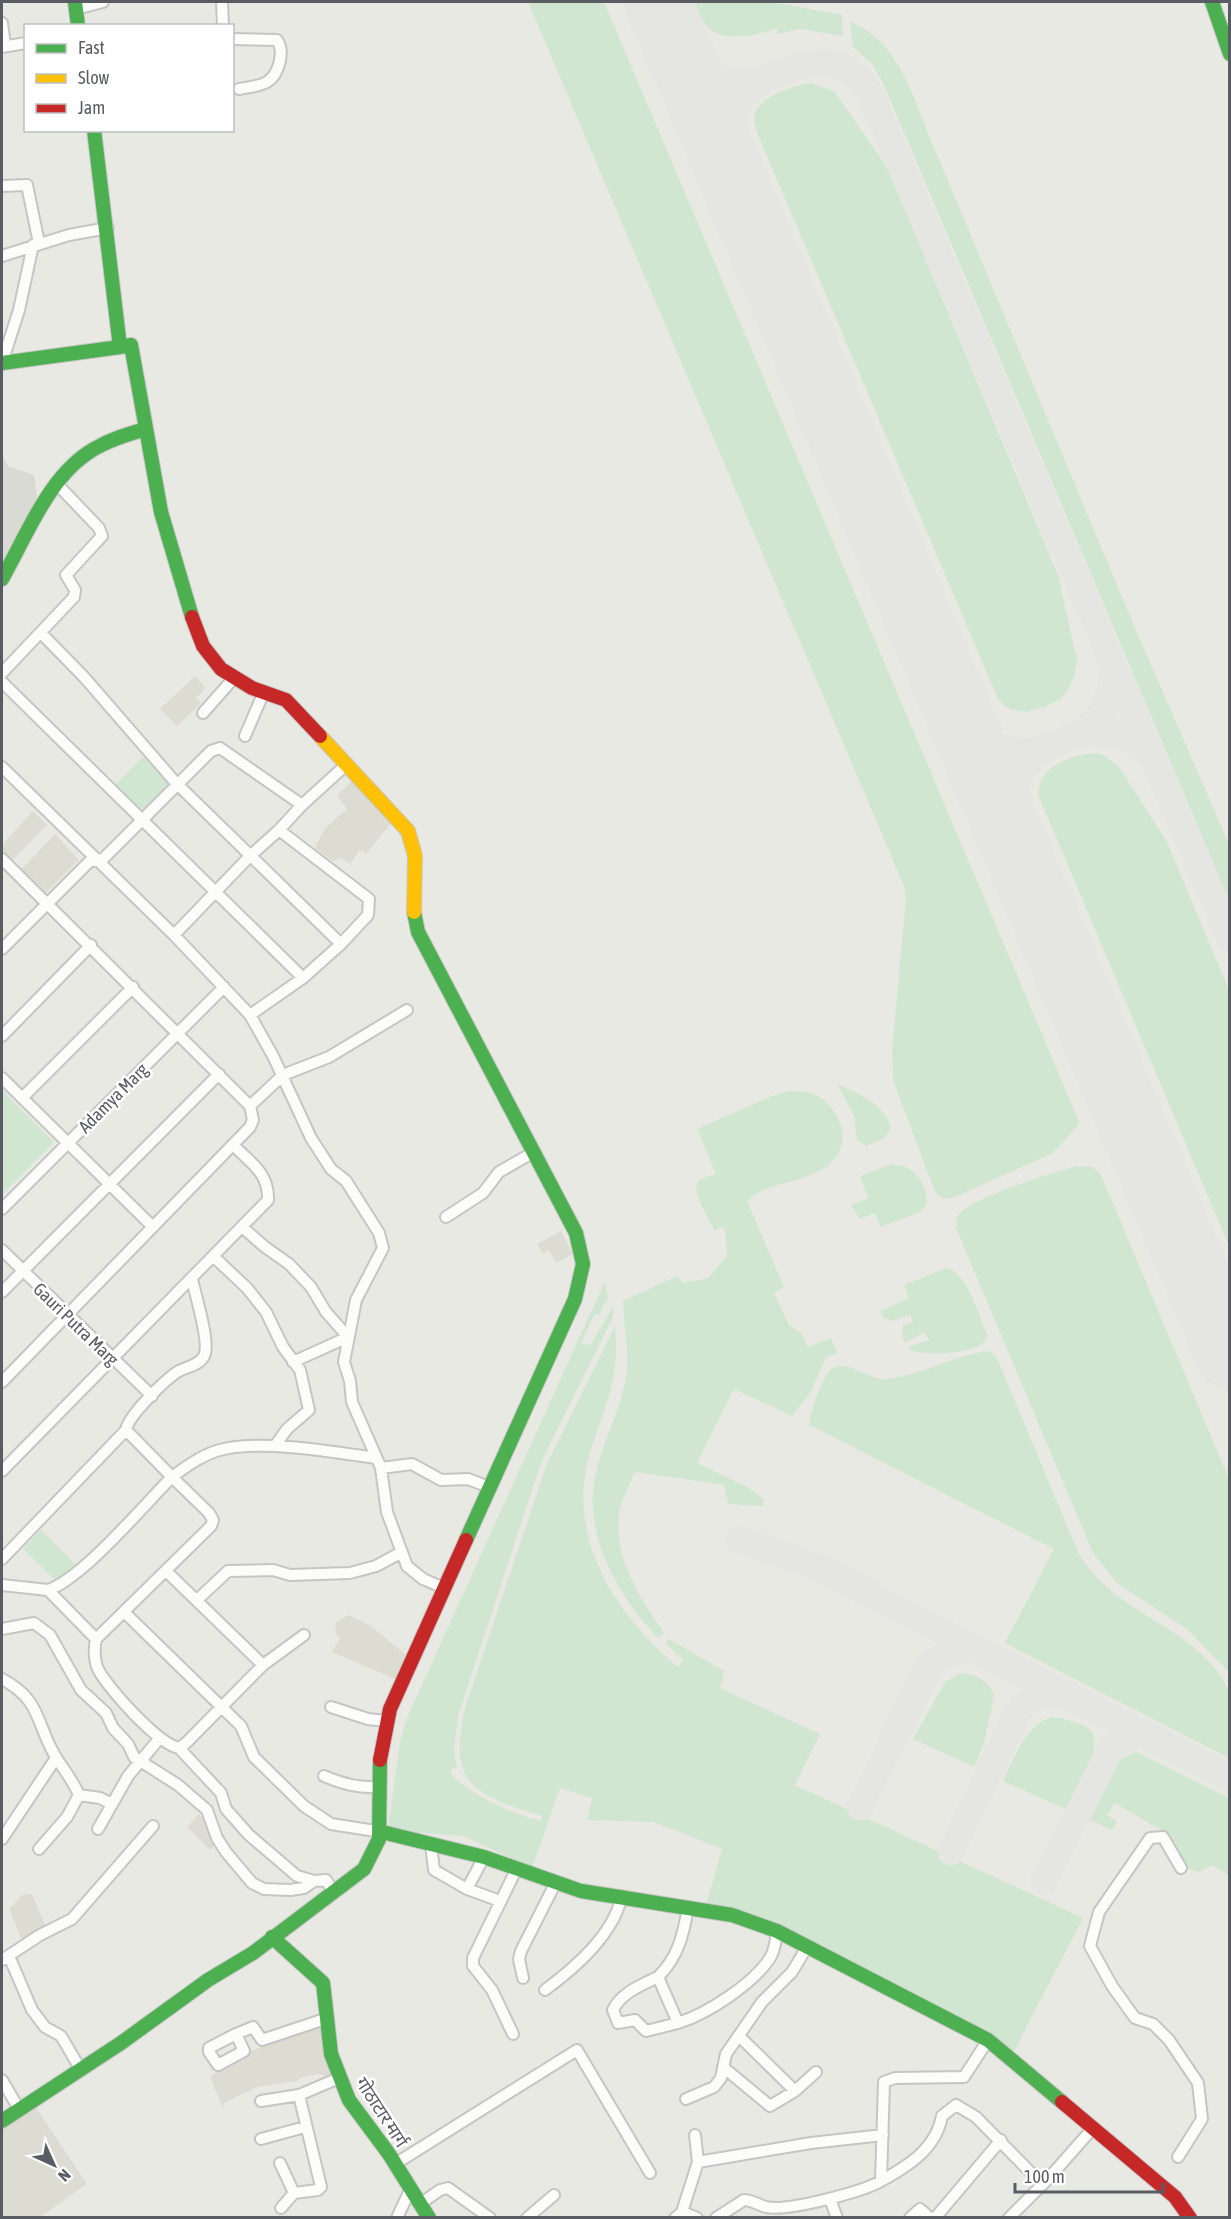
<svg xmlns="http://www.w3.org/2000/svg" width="1231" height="2219" font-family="'Asap Condensed','Noto Sans Devanagari',sans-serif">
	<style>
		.industrial { fill: #dadad5 }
		.education { fill: #dddcd3 }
		.green { fill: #d1e6d1 }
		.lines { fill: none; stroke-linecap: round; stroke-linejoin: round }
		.taxiway { stroke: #e5e6e2; stroke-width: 27 }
		.runway { stroke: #e5e6e2; stroke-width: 68 }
		.street-casing { stroke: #c5c6c4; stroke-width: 14 }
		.fast-casing { stroke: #c6c6c5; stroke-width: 16 }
		.slow-casing { stroke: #c6c6c5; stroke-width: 16 }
		.jam-casing { stroke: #c6c6c5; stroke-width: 16 }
		.street { stroke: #fcfcfb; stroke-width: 10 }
		.fast { stroke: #4caf50; stroke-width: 14 }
		.slow { stroke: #ffc107; stroke-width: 14 }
		.jam { stroke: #c62828; stroke-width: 14 }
		.labels { text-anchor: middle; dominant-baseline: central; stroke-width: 5; stroke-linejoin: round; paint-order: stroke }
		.street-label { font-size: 18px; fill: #595c62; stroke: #fff }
	</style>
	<rect width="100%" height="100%" fill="#e9e9e4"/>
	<path class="industrial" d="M2 455 8 466 34 475 38 503 2 568Z"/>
	<path class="education" d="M195 676 206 688 196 698 201 703 177 726 160 709Z
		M354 779 393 821 366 854 360 850 350 864 339 857 334 862 315 848 325 828 347 809 337 795Z
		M33 811 47 825 11 862 2 852V845Z
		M55 834 79 860 46 893 21 870Z
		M561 1231 573 1254 556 1263 549 1250 542 1253 537 1244Z
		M349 1615 371 1626 406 1655 395 1679 332 1652 340 1638 336 1634 335 1623Z
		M199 1814 222 1838 210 1850 187 1827Z
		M32 1894 47 1929 22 1940 9 1909 22 1895Z
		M323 2024 333 2077 317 2074 300 2078 298 2081 257 2087 224 2103 223 2108 210 2077 242 2055 303 2029Z
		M35 2106 87 2184 40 2217H2V2129Z"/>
	<path class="green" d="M528 2H604L1078 1119 1079 1124 1053 1153 953 1198 943 1199 935 1192 893 1080 892 1050 906 898 904 886Z
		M695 2H772L842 15 843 36 800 29 778 34 777 28C758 35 720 45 705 24 700 18 698 8 695 2Z
		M850 22C900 40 914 101 933 145L1135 628 1229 844V900L884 85 873 65 853 47Z
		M811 83 834 91 887 167 1058 575 1077 661 1074 677 1067 692 1059 700 1044 707 1026 712 1011 709 1004 706 998 699 758 135C756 129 753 122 754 116 758 96 794 86 811 83Z
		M1094 753 1104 755 1119 767 1166 840 1229 990V1246L1039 797C1035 768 1070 755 1094 753Z
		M146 754 169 783 147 809 139 808 115 785Z
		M837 1084C858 1093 885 1104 891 1128L885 1138 866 1146 857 1140 854 1115Z
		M2 1090 54 1142 2 1195Z
		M789 1091C804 1090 817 1093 828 1104 838 1114 844 1128 842 1142 834 1186 771 1176 747 1201L784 1287 774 1293 789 1325 801 1333 808 1347 831 1338 837 1353 826 1358 810 1393 792 1416 734 1389 697 1463 751 1489 764 1500 763 1506 728 1504 724 1485 636 1472 633 1475C629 1487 620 1502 619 1514 614 1560 640 1598 664 1633L658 1638C620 1599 583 1536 595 1478 601 1445 618 1415 625 1383 630 1355 624 1328 623 1301L677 1276 683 1283 708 1278 727 1256 725 1230 721 1227 715 1231C710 1221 691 1191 698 1182 702 1177 710 1176 716 1174L697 1129 772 1096Z
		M889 1165C912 1163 927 1181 927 1204L920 1212 881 1227 875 1213 860 1219 851 1205 868 1198 860 1176Z
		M1077 1166 1093 1167 1101 1175 1229 1479V1672L1187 1629 1117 1583 1093 1553 956 1228 957 1216C977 1195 1048 1174 1077 1166Z
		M946 1268C967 1271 979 1316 987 1335L986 1340C975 1355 929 1355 912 1351L908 1347 929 1340 924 1332 905 1343 902 1336 903 1326 913 1322 910 1315 894 1321 883 1318 880 1311 909 1298 904 1285Z
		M605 1281 608 1298 599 1315H594L581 1343 590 1345 613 1307V1317L541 1463 458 1716 454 1750 457 1768H453L450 1773C468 1793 514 1816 541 1820L542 1816C517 1808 469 1796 462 1766 457 1748 461 1729 464 1711L546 1466 615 1326C620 1373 607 1403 592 1446 563 1535 613 1612 678 1667L683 1660 665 1643 669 1639 724 1671 720 1688 820 1734 795 1785 1083 1918 1013 2053 706 1905 722 1849 654 1822 587 1820 592 1798 560 1788 532 1868 463 1836 411 1832 388 1827 401 1737 407 1718Z
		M989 1351 997 1358 1077 1550C1112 1616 1198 1625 1228 1689 1231 1702 1230 1742 1229 1758L1005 1643 1054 1549 809 1425C811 1412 821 1377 832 1369 849 1358 867 1380 885 1379 921 1376 953 1355 989 1351Z
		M41 1530 75 1564 57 1582 23 1549Z
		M961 1673C975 1674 989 1680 994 1695L984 1744 974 1767 913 1739 945 1682Z
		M1056 1717C1066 1720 1085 1723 1091 1731 1104 1748 1078 1794 1070 1811L1003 1781C1012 1760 1030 1717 1056 1717Z
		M1136 1752 1229 1798V1875L1212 1865 1199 1872 1188 1869 1168 1834 1115 1803 1107 1815 1117 1821 1112 1830 1084 1817 1115 1765 1121 1759Z"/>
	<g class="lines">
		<path class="taxiway" d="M682 58C699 69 716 81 737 82 786 84 825 32 869 91L1230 938
			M728 167C723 128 732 98 767 77
			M960 718C976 731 991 746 1011 750 1029 753 1045 749 1061 742 1100 725 1113 705 1112 663
			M1082 733C1111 730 1133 736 1152 759
			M1007 829C1011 795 1015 769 1045 748
			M738 1539 820 1568 975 1649
			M860 1807 930 1665C944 1653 957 1650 975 1649L1230 1777
			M951 1852 1018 1712C1030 1697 1044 1691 1063 1693
			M1044 1882 1110 1750 1118 1742 1140 1732"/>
		<path class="runway" d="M658 2 1230 1356"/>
		<defs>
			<path id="street" d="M222 2 223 26
				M76 9 103 2
				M2 23 5 46
				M232 39 277 40C285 51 279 75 267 82 258 87 248 87 239 89
				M2 47 26 43
				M2 186 27 185 39 243
				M2 256 69 235 108 228
				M2 363 19 310 33 245
				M41 633 84 677 176 783 341 944
				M2 673 74 597 75 590 66 575 102 536 99 528 56 483
				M2 682 303 978
				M203 713 233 679
				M245 736 263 694
				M2 767 174 935 250 1015 273 1056 311 1138 331 1169 346 1181 379 1233 383 1248 356 1300 344 1362 350 1381 352 1402 381 1468 387 1512 407 1566 423 1579 444 1588
				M2 859 250 1106
				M174 935 249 857 279 830 302 805 347 764
				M2 949 90 861 103 859 211 751 220 748 302 805
				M250 1015 303 978 341 944 368 915 369 899 279 830
				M2 1036 91 945
				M2 1078 153 1227
				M22 1098 133 987
				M2 1209 224 987
				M446 1217 483 1193 499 1172 534 1152
				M242 1227 265 1247 289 1264 311 1287 326 1312 348 1337 293 1362
				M2 1250 152 1396
				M213 1256 247 1288 266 1312 283 1347 300 1370 309 1410 287 1429 275 1446
				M2 1292 219 1074
				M2 1382 250 1127 253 1120 250 1106 283 1075 329 1057 407 1010
				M126 1430 172 1477C188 1465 205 1453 224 1449 266 1440 333 1452 376 1458
				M381 1468 412 1464 441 1480 468 1479 489 1487
				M2 1471 268 1200C269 1173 251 1163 233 1145
				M2 1559 126 1430C128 1416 164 1381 177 1372 185 1367 199 1366 204 1356 211 1344 195 1294 192 1279
				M2 1585 48 1590 96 1639 211 1526 213 1520 209 1513 172 1477C143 1506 83 1578 48 1590
				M197 1600 228 1571 273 1570 290 1575 350 1573 376 1566 402 1552
				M124 1612 241 1726 254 1757 304 1806 331 1824 382 1832
				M2 1629 34 1623 50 1635 81 1690 106 1713 113 1728 128 1744 134 1757 178 1785 207 1810 217 1838 226 1852 252 1883 264 1889 290 1890 304 1888 314 1881
				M96 1639C94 1649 94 1658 97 1667 106 1687 158 1744 179 1748L186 1743 263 1665 166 1571
				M263 1665 304 1635
				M2 1679C43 1701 35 1724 57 1759 65 1771 73 1781 79 1795
				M331 1707 368 1719 386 1721
				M179 1748 221 1793 226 1809 249 1835 297 1876 314 1881 326 1880 333 1891
				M324 1776C343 1784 358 1788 378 1787
				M79 1795 100 1798 112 1804
				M98 1829 128 1776 159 1739
				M2 1839 56 1758
				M431 1845 434 1870 467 1889 484 1857
				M39 1849 67 1817 79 1795
				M467 1889 500 1901
				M9 1956 32 2010 45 2027 61 2036 81 2070
				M2 1960 40 1935 72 1919 153 1826
				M658 1977C641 1985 621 1993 613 2010L618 2023 635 2020 646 2031 678 2023 658 1977C678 1957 683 1936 688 1908
				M523 1978 519 1959 521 1951 555 1884
				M545 1990C576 1967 613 1935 622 1896
				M678 2023C707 2014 753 1984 770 1958 775 1950 776 1940 777 1931
				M236 2034 253 2027 262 2040 328 2018
				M236 2034 244 2051 218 2065 209 2052V2048Z
				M513 2034 492 1990 473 1966V1958L516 1870
				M740 2037 795 2091
				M723 2067 770 2106 795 2091 816 2072
				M2 2080 19 2109
				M686 2099 714 2087 721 2078 726 2054 762 2002 792 1972 807 1947
				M261 2101 299 2095
				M261 2139 305 2127
				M1178 2157 1202 2119 1198 2083 1169 2040 1153 2024 1135 2018 1112 1986 1090 1946 1099 1912 1150 1838 1163 1837 1181 1868
				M698 2162 811 2143 883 2135
				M280 2163 294 2193
				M395 2164 577 2050 650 2173
				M881 2181C908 2166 936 2149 942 2116L956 2105 976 2117 1041 2183
				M830 2199 837 2218
				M420 2204 440 2190 448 2188 490 2218
				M281 2208 294 2193 318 2190 321 2187 299 2095 339 2078
				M682 2212 697 2218
				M397 2218 410 2190
				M527 2218 554 2195
				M675 2218 682 2212 698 2162 695 2135
				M716 2218 744 2200C752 2200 758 2205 766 2207 786 2212 862 2192 881 2181L884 2082 895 2078 964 2077 988 2040
				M910 2218 920 2209 930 2218
				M935 2218 1001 2140
				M1009 2218 1048 2179 1093 2128"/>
			<path id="fast" d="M75 2 78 26
				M1212 2 1230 54
				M120 347 131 345 161 512 192 617
				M2 363 120 347 94 130
				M2 579C27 535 49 475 94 449 111 439 128 434 146 429
				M414 912 418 932 576 1233 583 1264 575 1299 466 1540
				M382 1832 484 1857 581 1891 732 1915 777 1931 988 2040 1062 2102
				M272 1937 323 1983 331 2054 349 2100 389 2154 429 2218
				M2 2121 121 2043 208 1980 253 1953 364 1869 379 1839 380 1760"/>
			<path id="slow" d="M320 736 408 831 415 856 414 912"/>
			<path id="jam" d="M192 617 203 646 221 669 252 688 286 700 320 736
				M380 1760 390 1709 466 1540
				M1062 2102 1175 2197 1190 2218"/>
		</defs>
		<use href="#street" class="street-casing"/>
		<use href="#fast" class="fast-casing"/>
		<use href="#slow" class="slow-casing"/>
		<use href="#jam" class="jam-casing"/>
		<use href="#street" class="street"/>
		<use href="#fast" class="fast"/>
		<use href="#slow" class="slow"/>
		<use href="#jam" class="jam"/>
	</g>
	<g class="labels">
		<g class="street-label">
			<text transform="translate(113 1098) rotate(-45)">Adamya Marg</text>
			<text transform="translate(76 1324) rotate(44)">Gauri Putra Marg</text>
			<text transform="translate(382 2112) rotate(57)">गोठाटार मार्ग</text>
		</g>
	</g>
	<rect width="1231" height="2219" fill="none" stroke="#595c62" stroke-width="6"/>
	<rect x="24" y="24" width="210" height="108" fill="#ffffff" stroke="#bdbec0" stroke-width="1.5"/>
	<rect x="36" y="44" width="30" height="9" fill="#4caf50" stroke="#bdbec0" stroke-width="1.5"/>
	<text x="78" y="54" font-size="18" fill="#595c62">Fast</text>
	<rect x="36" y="74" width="30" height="9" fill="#ffc107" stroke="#bdbec0" stroke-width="1.5"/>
	<text x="78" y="84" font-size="18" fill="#595c62">Slow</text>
	<rect x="36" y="104" width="30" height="9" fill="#c62828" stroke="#bdbec0" stroke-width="1.5"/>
	<text x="78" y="114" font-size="18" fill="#595c62">Jam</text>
	<g transform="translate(54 2165) rotate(135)" stroke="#ffffff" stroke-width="4.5" paint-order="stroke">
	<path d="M0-4.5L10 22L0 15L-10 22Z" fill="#595c62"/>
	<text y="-9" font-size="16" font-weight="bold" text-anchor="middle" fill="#595c62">N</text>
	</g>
	<path d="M1015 2183v9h148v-9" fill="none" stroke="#595c62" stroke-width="3"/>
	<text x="1024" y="2183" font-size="18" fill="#595c62" stroke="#ffffff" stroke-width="4.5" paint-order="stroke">100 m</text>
</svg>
